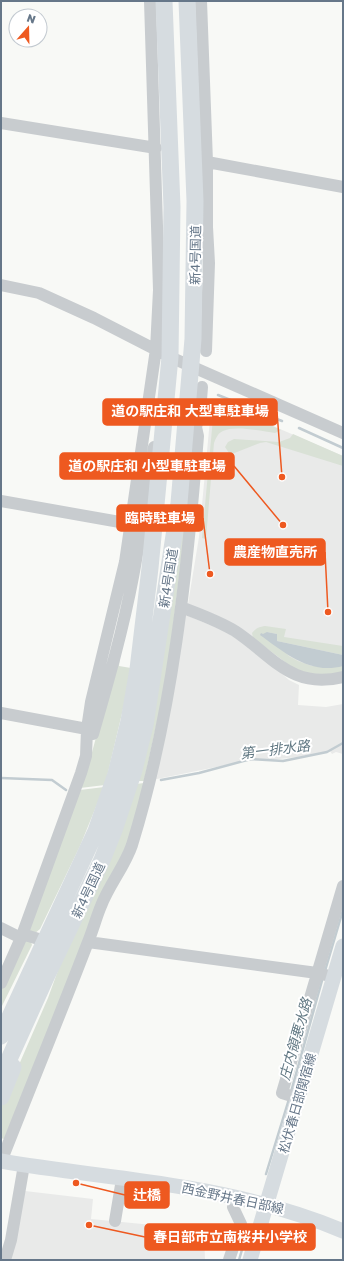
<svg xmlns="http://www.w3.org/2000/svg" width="344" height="1261" font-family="'Golos Text','Noto Sans JP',sans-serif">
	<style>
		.built { fill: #e9eae9 }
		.green { fill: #d9e1d6 }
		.water { fill: #c2ccd1 }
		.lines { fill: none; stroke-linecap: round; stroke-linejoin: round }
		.stream { stroke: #c2ccd1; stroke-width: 2.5 }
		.minor { stroke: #c8cccf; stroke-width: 12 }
		.major { stroke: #d6dce0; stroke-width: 15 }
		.highway { stroke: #d6dce0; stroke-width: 17 }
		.labels { text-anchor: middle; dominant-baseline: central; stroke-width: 4; stroke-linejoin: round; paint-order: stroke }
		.street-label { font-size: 13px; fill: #667789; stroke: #fff }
		.water-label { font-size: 14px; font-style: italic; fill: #627984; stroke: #fff }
		.leader { fill: none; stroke: #ee5920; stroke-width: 1.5 }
		.callout-dot { fill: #ee5920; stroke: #fff; stroke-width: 1.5 }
		.callout { fill: #ee5920; stroke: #ee5920; stroke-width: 1.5 }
		.callout-label { font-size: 14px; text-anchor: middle; font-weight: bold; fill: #fff }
	</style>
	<rect width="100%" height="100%" fill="#f8f9f6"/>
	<path class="built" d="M212 398 216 406 224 409 236 411 251 421 258 424 266 423 343 456V674L326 676 188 604 199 537Z
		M186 615 224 631 257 652 289 680 299 685 298 705 326 707 343 704V754L336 752 332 754 330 751 297 757 270 760H251L152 780 184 616Z
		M25 1191 93 1199 91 1219 204 1230 205 1260H11Z"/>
	<path class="green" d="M216 406 224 409 239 412 251 421 258 424 266 423 281 430 275 433C262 431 234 425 223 431 218 433 216 438 214 443L206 539 202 538 214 407Z
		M293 434 343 456V466L266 442 260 443 232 454 229 453 225 447 228 442 234 439 279 442 290 438Z
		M194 451 167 677 144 781H137Z
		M265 626 286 629 284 637 343 646V655L277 641V634L267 632 289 656 298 661 312 666H343V674L310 675 293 668 253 638 252 633C256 628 259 627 265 626Z
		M122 641 119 666 131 668 128 688 105 785 80 788 91 756Z
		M144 783 127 846 4 1139 1 1138V1106L48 998 65 951 136 784Z
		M104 787 80 846 40 929 34 934 27 932 80 790Z
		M24 937 31 942 32 945 1 1008V989L7 978Z"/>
	<path class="water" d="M267 632 277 634V641L343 655V666C310 675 285 653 260 635L261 633 263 634Z"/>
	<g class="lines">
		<path class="stream" d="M218 395 268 415
			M274 418 282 421
			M299 428 343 448
			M1 778 52 780 66 790
			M161 780 199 773 251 759 283 761 327 752 343 743
			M325 971 343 910
			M291 1092 323 977
			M266 1174 289 1099
			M239 1260 248 1229"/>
		<path class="minor" d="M201 1 207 162V227L209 263 206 351
			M1 123 156 148
			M207 162 343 187
			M1 285 39 293 94 318 170 357 343 433
			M196 427 200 412 202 387
			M1 501 131 524
			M181 607C199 614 219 621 235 631 273 656 291 690 343 677
			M1 713 87 729
			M93 734C108 682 123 630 133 577 141 534 147 491 154 447
			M1 928 21 938
			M22 934 45 941
			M88 942 317 973 334 977
			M1 983 21 938 81 773 86 756 87 729 91 702 125 562 156 349 159 290 150 1
			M298 1098 282 1093 343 886
			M1 1162C30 1088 60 1015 88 942 93 930 96 918 101 906 109 885 125 866 132 845 173 712 187 574 198 436L196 427 187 420
			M115 1221 122 1179
			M5 1260 11 1240 24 1165
			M229 1260 241 1224 233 1207"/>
		<path class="major" d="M1 1161C63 1172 126 1177 188 1188 241 1197 293 1210 343 1231
			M250 1260 343 946"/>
		<path class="highway" d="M1 1036 96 831 116 774 129 721 138 669 150 568 170 357 172 207 164 1
			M1 1077 47 975 102 860 114 830 134 770 145 725 179 503 193 339 195 201 187 1
			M1 1097 13 1067"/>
	</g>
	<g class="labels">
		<g class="street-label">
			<text transform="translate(195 255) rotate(-89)">新4号国道</text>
			<text transform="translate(168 578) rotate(-81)">新4号国道</text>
			<text transform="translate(88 890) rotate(-65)">新4号国道</text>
			<text transform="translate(297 1103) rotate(-74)">松伏春日部関宿線</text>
			<text transform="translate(233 1198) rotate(12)">西金野井春日部線</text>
		</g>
		<g class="water-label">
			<text transform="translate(275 749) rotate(-7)">第一排水路</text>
			<text transform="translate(295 1039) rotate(-74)">庄内領悪水路</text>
		</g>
	</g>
	<path class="leader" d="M282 477L277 412M283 525L234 466M210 574L203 518M328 612L325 552M76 1183L125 1195M89 1225L145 1237"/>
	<g class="callout-dot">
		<circle cx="282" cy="477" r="4"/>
		<circle cx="283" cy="525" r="4"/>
		<circle cx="210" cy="574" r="4"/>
		<circle cx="328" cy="612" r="4"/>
		<circle cx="76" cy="1183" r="4"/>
		<circle cx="89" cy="1225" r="4"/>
	</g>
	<g class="callout">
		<rect x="103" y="399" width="174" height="26" rx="4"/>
		<rect x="60" y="453" width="174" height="26" rx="4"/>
		<rect x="117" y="505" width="86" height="26" rx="4"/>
		<rect x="225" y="539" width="100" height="26" rx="4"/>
		<rect x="125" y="1182" width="44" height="26" rx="4"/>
		<rect x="145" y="1224" width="170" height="26" rx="4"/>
	</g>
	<g class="callout-label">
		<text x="190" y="416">道の駅庄和 大型車駐車場</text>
		<text x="147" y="471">道の駅庄和 小型車駐車場</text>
		<text x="160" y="523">臨時駐車場</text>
		<text x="275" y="557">農産物直売所</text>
		<text x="147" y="1200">辻橋</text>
		<text x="230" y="1242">春日部市立南桜井小学校</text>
	</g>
	<rect width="344" height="1261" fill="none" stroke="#667789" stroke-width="4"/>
	<g transform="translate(28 28) rotate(20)"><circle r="19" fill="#ffffff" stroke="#c2c9d0"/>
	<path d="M0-3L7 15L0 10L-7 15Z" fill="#ee5920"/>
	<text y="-6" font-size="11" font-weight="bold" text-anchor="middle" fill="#667789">N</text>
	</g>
</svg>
